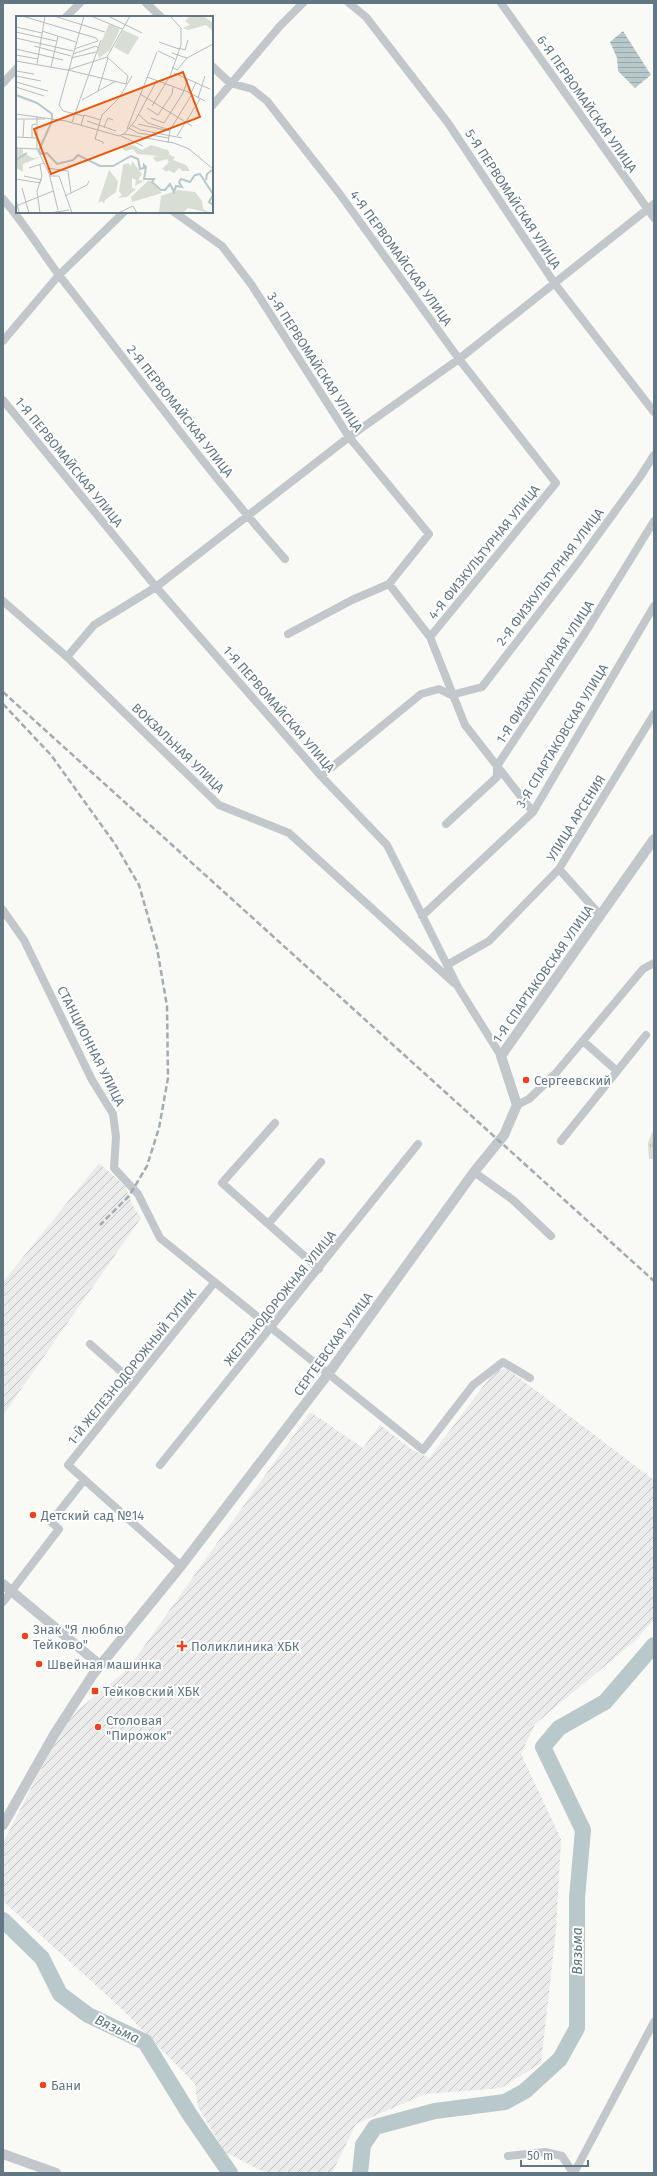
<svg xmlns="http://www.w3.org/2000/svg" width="657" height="2176" font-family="'Fira Sans',sans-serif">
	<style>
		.industrial { fill: url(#industrial-furrows) }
		.grass { fill: url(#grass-tufts) }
		.water { fill: url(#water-rules) }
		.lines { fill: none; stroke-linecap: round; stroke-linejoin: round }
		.river { stroke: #b8c8cb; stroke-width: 16 }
		.minor { stroke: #c2c7cb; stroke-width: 8 }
		.tertiary { stroke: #c2c7cb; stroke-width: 10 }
		.rail { stroke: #a3abb1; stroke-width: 2.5; stroke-dasharray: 6 3; stroke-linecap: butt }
		.poi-dot { fill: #ee4321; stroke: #fff; stroke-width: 1.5 }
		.labels { text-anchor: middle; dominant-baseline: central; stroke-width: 4; stroke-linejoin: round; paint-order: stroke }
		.street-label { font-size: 13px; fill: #627783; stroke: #fff }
		.poi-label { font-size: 13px; fill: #627783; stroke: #fff; text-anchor: start }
		.water-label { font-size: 14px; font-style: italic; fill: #5d777d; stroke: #fff }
		.inset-river { fill: none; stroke: #b8c8cb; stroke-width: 2 }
		.inset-road { fill: none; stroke: #b4bdc1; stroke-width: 1 }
		.view { fill: #e8590c; fill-opacity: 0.15; stroke: #e8590c; stroke-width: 2 }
		.inset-edge { fill: none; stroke: #627783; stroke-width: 2 }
	</style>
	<defs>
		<pattern id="industrial-furrows" width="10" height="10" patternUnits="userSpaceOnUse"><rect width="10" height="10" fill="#eaebea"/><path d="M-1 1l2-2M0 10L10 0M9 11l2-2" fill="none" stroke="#c1c3c3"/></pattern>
		<pattern id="grass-tufts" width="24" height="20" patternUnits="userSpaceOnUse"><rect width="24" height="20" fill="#d9ded5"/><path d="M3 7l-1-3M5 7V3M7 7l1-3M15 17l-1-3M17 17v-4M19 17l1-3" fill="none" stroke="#b3b9b2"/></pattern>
		<pattern id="water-rules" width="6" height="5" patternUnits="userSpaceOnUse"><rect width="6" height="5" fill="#b8c8cb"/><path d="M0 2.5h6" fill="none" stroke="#99a7aa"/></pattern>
	</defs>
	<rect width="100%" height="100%" fill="#f9f9f6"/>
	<path class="industrial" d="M99 1163 125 1186 133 1206 141 1218 3 1415V1282Z
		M506 1368 654 1480V1619L636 1640 535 1724 521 1754 561 1839 556 1930 541 2063 501 2088 425 2094 356 2124 332 2173H266L225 2152 198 2107 195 2084 123 2010 3 1901V1843L61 1730 78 1710 128 1669 310 1412 363 1448 380 1425 411 1449 429 1458 494 1372Z"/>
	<path class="grass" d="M654 1128V1159H649L648 1143Z"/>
	<path class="water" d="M623 31 651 75 635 88 618 71 617 58 610 42Z"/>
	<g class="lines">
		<path class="river" d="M3 1920 42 1958 60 1994 88 2015 145 2042 190 2115 230 2173
			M360 2173 363 2145 375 2127 435 2111 505 2102 525 2091 560 2059 577 2028V1898L583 1830 543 1747 559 1728 605 1702 654 1645"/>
		<path class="minor" d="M146 3 161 17
			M349 3 366 17 448 123 555 284 654 412
			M501 3 654 218
			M66 17 80 3
			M212 66 230 83 252 89 267 101 339 193 459 359 556 483 430 637
			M3 83 17 68
			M212 106 280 26 303 3
			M3 199C25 224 42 253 62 279 136 373 206 470 285 559
			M174 212 222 246 251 284 349 437 429 534 389 584 352 600 288 634
			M3 341 59 275 124 212
			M3 400 156 587 321 776 387 845 458 987 501 1056
			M389 584 430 637 465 725 533 812
			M3 601 67 657 219 805 289 833 454 983
			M67 657 94 625 156 587 349 437 459 359 654 204
			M321 776 421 694 439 689 451 695 482 687 579 561 640 477 654 455
			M446 824 497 777V766L585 633 654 521
			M559 869 600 915
			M3 910 24 940 92 1080 113 1114 116 1137 114 1168 138 1194 160 1238 423 1450 473 1385 503 1362 530 1378
			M422 916 533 812 654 606
			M447 965 489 941 559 869 654 714
			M583 1041 617 1071
			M517 1105 529 1099 555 1074 643 969 654 963
			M275 1123 222 1183 319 1269
			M561 1141 646 1035
			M474 1172 513 1200 551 1236
			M269 1223 321 1162
			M90 1344 134 1383
			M160 1465 418 1144
			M181 1566 68 1465 214 1283
			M3 1602 59 1529 51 1522 84 1480
			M508 2156 545 2152 562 2156 573 2173
			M574 2173 654 2022"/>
		<path class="tertiary" d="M3 1584 100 1665
			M3 1825 55 1733 94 1673 181 1566 328 1374 474 1172 504 1135 517 1105 501 1056 654 839
			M3 2154 56 2173"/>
		<path class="rail" d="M3 692 654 1281
			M3 704 51 755 115 844 139 885 157 948 167 1006 168 1078 159 1128 147 1166 129 1196 100 1225"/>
	</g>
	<g class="poi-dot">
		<circle cx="526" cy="1080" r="4"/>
		<circle cx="33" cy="1515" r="4"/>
		<circle cx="25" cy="1636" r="4"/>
		<path d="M180 1640h4v4h4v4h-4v4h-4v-4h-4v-4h4z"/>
		<circle cx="39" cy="1664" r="4"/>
		<rect x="91" y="1687" width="8" height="8" rx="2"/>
		<circle cx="98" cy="1727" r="4"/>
		<circle cx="43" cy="2085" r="4"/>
	</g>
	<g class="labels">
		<g class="street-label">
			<text transform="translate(587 104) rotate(55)">6-Я ПЕРВОМАЙСКАЯ УЛИЦА</text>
			<text transform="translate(513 199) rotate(57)">5-Я ПЕРВОМАЙСКАЯ УЛИЦА</text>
			<text transform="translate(401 258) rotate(54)">4-Я ПЕРВОМАЙСКАЯ УЛИЦА</text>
			<text transform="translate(315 362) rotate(57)">3-Я ПЕРВОМАЙСКАЯ УЛИЦА</text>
			<text transform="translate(180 411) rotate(52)">2-Я ПЕРВОМАЙСКАЯ УЛИЦА</text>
			<text transform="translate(69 462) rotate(51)">1-Я ПЕРВОМАЙСКАЯ УЛИЦА</text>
			<text transform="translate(484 552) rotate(-51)">4-Я ФИЗКУЛЬТУРНАЯ УЛИЦА</text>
			<text transform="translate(550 577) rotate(-53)">2-Я ФИЗКУЛЬТУРНАЯ УЛИЦА</text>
			<text transform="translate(545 672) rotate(-57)">1-Я ФИЗКУЛЬТУРНАЯ УЛИЦА</text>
			<text transform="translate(279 709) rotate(49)">1-Я ПЕРВОМАЙСКАЯ УЛИЦА</text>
			<text transform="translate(562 736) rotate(-59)">3-Я СПАРТАКОВСКАЯ УЛИЦА</text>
			<text transform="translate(178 748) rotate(44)">ВОКЗАЛЬНАЯ УЛИЦА</text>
			<text transform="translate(576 818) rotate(-58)">УЛИЦА АРСЕНИЯ</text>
			<text transform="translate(543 974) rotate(-55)">1-Я СПАРТАКОВСКАЯ УЛИЦА</text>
			<text transform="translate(91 1046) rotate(63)">СТАНЦИОННАЯ УЛИЦА</text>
			<text transform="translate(280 1298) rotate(-51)">ЖЕЛЕЗНОДОРОЖНАЯ УЛИЦА</text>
			<text transform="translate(333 1344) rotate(-54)">СЕРГЕЕВСКАЯ УЛИЦА</text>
			<text transform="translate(132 1367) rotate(-51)">1-Й ЖЕЛЕЗНОДОРОЖНЫЙ ТУПИК</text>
		</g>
		<g class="poi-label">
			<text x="534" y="1080">Сергеевский</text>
			<text x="41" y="1515">Детский сад №14</text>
			<text x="33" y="1629">Знак "Я люблю<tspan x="33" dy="15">Тейково"</tspan></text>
			<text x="191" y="1646">Поликлиника ХБК</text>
			<text x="47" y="1664">Швейная машинка</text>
			<text x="103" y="1691">Тейковский ХБК</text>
			<text x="106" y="1720">Столовая<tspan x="106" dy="15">"Пирожок"</tspan></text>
			<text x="51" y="2085">Бани</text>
		</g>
		<g class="water-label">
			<text transform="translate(577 1951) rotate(-90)">Вязьма</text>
			<text transform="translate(117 2029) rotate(26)">Вязьма</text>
		</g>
	</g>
	<g transform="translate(16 16)">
		<rect width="197" height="197" fill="#f9f9f6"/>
		<path d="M117 129 126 134 135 129 152 134 154 139 159 141 157 144 170 149 174 155H166L163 152 158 157 152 154 151 156 146 153 153 146 151 143 140 146 137 141 142 140 121 138 117 133 109 135 105 131ZM116 145 126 158 122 164 128 165 119 170 120 164 116 162V172L120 173 111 181 102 182 106 179 103 175 107 149 112 147 115 150ZM93 154 102 165 100 176 89 184 88 188 86 185 82 187Z" fill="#d9ded5"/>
		<path d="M174 0H187L196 6 197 15 190 9 172 14 167 12 174 9 169 5ZM1 132 7 133V137L17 142 24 141 7 148V156L0 152ZM133 164 146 177 116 186 115 181ZM162 174 179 176 186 185 187 193 194 197 172 192 167 197H143L145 180Z" fill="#d9ded5"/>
		<path d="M107 14 123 21 112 39 98 31Z" fill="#d9ded5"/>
		<path d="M93 8 104 13 94 34 83 42 81 36Z" fill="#d9ded5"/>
		<path class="inset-river" d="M0 79 21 87 36 98V105L23 134 25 138 31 137 41 148 57 144 62 139 84 150H97L115 140 122 143 124 153 128 152V149L130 151 128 163H138L136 166 145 174H149L154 168 158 176 160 170 166 171 163 166 165 163 174 166 179 159 184 158 197 178M0 144 11 137M190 164 191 158 196 154M197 179 193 186 197 189"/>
		<path class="inset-road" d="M6 0 80 22 82 25M38 0 89 16M68 0 43 89 47 95 68 100M75 0 106 13M92 0 126 17M0 11 26 17M26 15 60 26M0 16 40 25M0 22 57 35M143 26 163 33M18 30 55 40M163 32 169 34 172 24M0 33 47 44M58 33 82 25M142 35 159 43M156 37 171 42M57 38 80 30 82 32M0 39 22 43M55 42 80 36M0 45 51 54 91 41 114 0M21 48 29 0M35 51 42 20M156 51 161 54 171 42 197 28M52 54 110 68 112 60 91 41M0 55 18 58M158 57 194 73M0 60 25 65M131 61 172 76 189 85M0 66 32 75M0 71 28 80M82 75 92 42M175 77 180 66M124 78 176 110M182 82 189 60M66 84 100 65M136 90 154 60 165 29V12L154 0M131 92 142 99 156 78 157 71M0 98 50 105 103 120 108 118 158 127 173 133 197 153M122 98 132 107 154 114M21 100V133L33 157 42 194M135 102 148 107 167 77 172 63M0 103H29M71 105 100 115M56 106 85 24M122 108 154 115M65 109 68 99 85 104M115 109 125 114 166 122M88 111 92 102 97 104M113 112 122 117 153 122M111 113 141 36M108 118 119 105 141 64M105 120 127 130M161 120 184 83M0 121 20 122M7 121 8 104M16 122V109L20 108M152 127 154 114 176 78M87 128V126L79 123 86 99 103 82 116 60M0 132 21 133M24 149 26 160 21 175 24 197M13 152 28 147M31 152 52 155 55 177M8 160 26 164M34 160H43L56 197M0 163 25 167M6 172 13 197M49 180 71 169 73 165M0 183 3 197M0 190 37 175M33 197 53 194M102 197 117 190 121 197"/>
		<path class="view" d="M167 56 184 101 35 158 18 113Z"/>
		<rect width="197" height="197" class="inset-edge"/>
	</g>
	<rect width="657" height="2176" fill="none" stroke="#627783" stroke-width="8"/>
	<path d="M521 2160v6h67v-6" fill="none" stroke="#627783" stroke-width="2"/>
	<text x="527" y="2160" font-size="12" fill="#627783" stroke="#ffffff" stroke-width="3" paint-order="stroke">50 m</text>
</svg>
